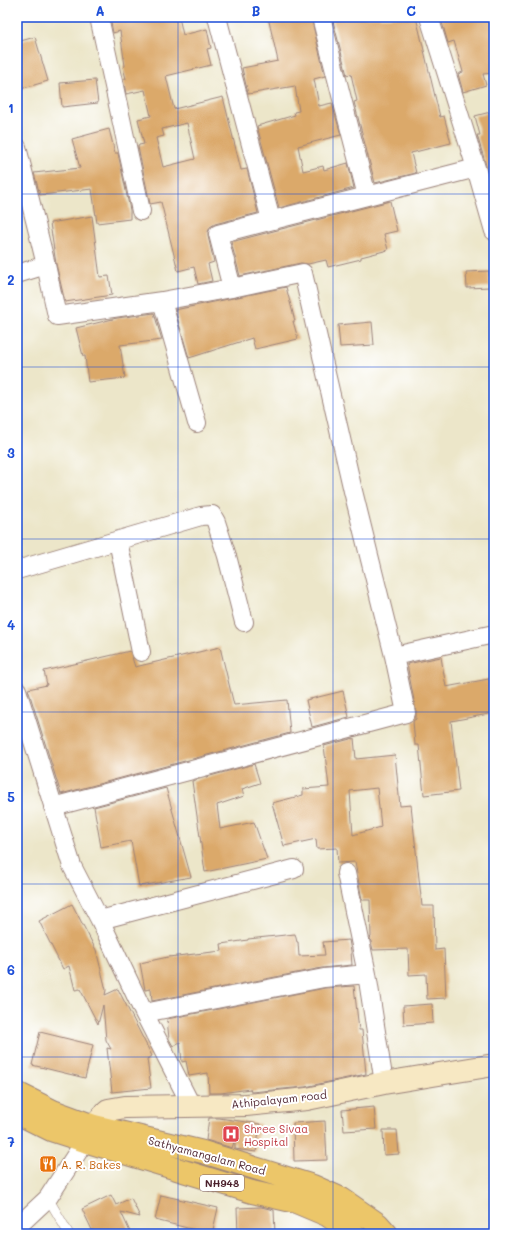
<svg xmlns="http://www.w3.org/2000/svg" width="511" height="1251" font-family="Mali,sans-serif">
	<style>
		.building { fill: #dba96b; fill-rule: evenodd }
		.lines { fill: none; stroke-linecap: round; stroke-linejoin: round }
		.lane-casing { stroke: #9b827a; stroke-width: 10 }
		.street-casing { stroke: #9b827a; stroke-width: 20 }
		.secondary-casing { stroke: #9b827a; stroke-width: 24 }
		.highway-casing { stroke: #9b827a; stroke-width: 24 }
		.lane { stroke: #fff; stroke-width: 9 }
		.street { stroke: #fff; stroke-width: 18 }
		.secondary { stroke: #f7e8c3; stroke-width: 22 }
		.highway { stroke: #ecc669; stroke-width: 22 }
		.grid { fill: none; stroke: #1d4ed8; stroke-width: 1; stroke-opacity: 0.55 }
		.labels { text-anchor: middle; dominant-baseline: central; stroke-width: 4; stroke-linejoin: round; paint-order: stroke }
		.shield { fill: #fff; stroke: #80626b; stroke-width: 1 }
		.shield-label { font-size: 10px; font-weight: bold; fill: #4a1f2b }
		.street-label { font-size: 11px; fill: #4a1f2b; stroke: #fff }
		.health-label { font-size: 11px; fill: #be3a42; stroke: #fff; text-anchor: start }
		.food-label { font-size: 11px; fill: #c56008; stroke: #fff; text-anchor: start }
		.neatline { fill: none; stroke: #1d4ed8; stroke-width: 1.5 }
		.grid-label { font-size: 13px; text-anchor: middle; font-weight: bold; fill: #1d4ed8 }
	</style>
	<rect width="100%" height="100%" fill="#fff"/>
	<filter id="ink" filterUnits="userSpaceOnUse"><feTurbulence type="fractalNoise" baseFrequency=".025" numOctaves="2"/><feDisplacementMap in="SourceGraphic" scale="8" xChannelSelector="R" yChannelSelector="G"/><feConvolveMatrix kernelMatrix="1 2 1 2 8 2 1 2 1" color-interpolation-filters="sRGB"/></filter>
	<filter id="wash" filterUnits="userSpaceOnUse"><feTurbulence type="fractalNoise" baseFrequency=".012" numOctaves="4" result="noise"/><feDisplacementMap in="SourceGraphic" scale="16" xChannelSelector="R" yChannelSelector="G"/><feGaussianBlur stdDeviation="0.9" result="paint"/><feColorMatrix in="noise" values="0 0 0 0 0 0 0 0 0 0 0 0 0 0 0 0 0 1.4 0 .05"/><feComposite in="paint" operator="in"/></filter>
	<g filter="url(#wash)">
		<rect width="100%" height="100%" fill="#ece6c9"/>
		<g id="blocks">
			<path class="building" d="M110 17H145L146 20 161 17H179L183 35 207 29 211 48 207 49 211 65 166 76 174 109 223 97 241 170 247 169 258 213 215 224 210 227 208 232V236L214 262 208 264 212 281 198 284 194 267 178 271 161 202 150 204 138 147 139 145 144 144 138 119 151 116 145 90 126 94 123 79H126L123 67 125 66 120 31 113 33ZM187 123 195 159 163 167 156 138 164 136 162 129Z
				M268 17H311L325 76 314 79 319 106 332 103 341 135 298 146 303 171 323 166 324 170 348 163 354 188 279 208 257 126 295 115 294 112 299 111 295 86 248 94 242 68 278 61Z
				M332 17H416L440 117 444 116 451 143 411 153 416 173 375 183 354 102 357 101 351 74 347 75Z
				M448 17H494V73L483 74 486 85 463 92 458 74 463 72 454 41 448 43 441 19Z
				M35 37 48 81 17 90V42Z
				M95 80 98 103 62 107 60 83Z
				M494 111V192L477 135H480L475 116Z
				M109 129 115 153H118L130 210V219L97 223 92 189 40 195 34 173 80 168 72 139Z
				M390 201 397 231 384 234 388 250 361 257V259L328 267 326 260 308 264 301 263 240 276 231 242Z
				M92 216 100 277 109 276 112 295 65 302 56 264 50 223Z
				M489 271 490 287 467 288 466 272Z
				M286 287 295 321H293L298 339 255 349 252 338 189 358 175 310Z
				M154 313 162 340 120 345 125 378 88 382 85 356H83L76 328 117 318Z
				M372 322 374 345 340 347 338 325Z
				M220 647 234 705 287 700 290 733 61 794 28 689 47 685 44 671 130 651 135 667Z
				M441 657 446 687 494 678V713L451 721 459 791 424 795 419 745H415L413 721 416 719V711L407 664Z
				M343 691 349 717 312 727 306 700Z
				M354 738 356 759 395 755 400 806 411 805 422 906H434L435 950 444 949 446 998 427 999 426 974 409 975 408 949 373 950 370 938 371 937 370 900H362L355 862 338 863 337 848 317 849 316 839 284 846 272 803 303 795V789L329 787 324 746ZM377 788 381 827 353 835 350 791Z
				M254 764 260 783 242 789 244 796 217 805 220 829 254 822 267 859 205 872 192 781Z
				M166 788 191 877 139 886 131 841 101 847 94 807Z
				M72 904 96 950 106 990 105 995 118 989 152 1056 147 1059 151 1088 112 1092 107 1048 111 1049 106 1040 103 1005 98 1024 80 989 75 990 69 966 63 969 39 921Z
				M295 934 297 942H298L299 956 325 955 323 942 349 940 351 951 352 965 322 968 152 1001 151 989 145 990 140 963 168 957 222 951 221 944 248 940V939Z
				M354 986 359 1030H362L366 1074 305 1087 251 1092 250 1089 221 1093H209L208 1073 189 1076 186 1061 182 1062 180 1042 173 1046 169 1039 167 1019 325 988Z
				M432 1004 433 1023 404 1025 403 1006Z
				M40 1032 93 1045 85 1078 32 1065Z
				M374 1107 376 1129 344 1131 342 1110Z
				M209 1118H219L260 1124 256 1152 235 1149V1143L234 1142 232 1148 206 1140Z
				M325 1121 327 1160 294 1161 293 1123Z
				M383 1130H397L399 1154 384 1155Z
				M111 1195 116 1205 131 1198 140 1217 121 1212 131 1234H94L82 1209Z
				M161 1195 218 1208 212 1234 155 1220Z
				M261 1207 274 1210 275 1234H238L237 1208Z"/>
		</g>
	</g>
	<g filter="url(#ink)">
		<use href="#blocks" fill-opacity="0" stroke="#9b827a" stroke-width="1"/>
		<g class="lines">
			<defs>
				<path id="lane" d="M48 1198 69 1234"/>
				<path id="street" d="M99 17 141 211
					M217 17 271 220
					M429 17 476 168 494 231
					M17 147 46 265
					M367 196 476 168
					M17 274 46 265 57 316 162 301 232 288 218 234 367 196 321 17
					M162 301 197 423
					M118 541 141 652
					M17 570 201 516 212 515 216 522 227 556 244 622
					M394 656 494 634
					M17 690 72 866 100 920 144 1013 191 1105
					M53 807 406 713 394 656 353 491 303 273 232 288
					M346 873 367 974
					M100 920 294 869
					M144 1013 324 978 367 974 384 1083
					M17 1227 48 1198 85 1141"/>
				<path id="secondary" d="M85 1141 94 1126 108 1110 125 1107 246 1105 307 1099 384 1083 494 1065"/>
				<path id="highway" d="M17 1093 53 1111 94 1126 203 1152 313 1186 342 1199 378 1224 387 1234
					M17 1113 51 1130 85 1141 252 1192 296 1202 327 1215 354 1234"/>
			</defs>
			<use href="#lane" class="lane-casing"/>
			<use href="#street" class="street-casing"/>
			<use href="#secondary" class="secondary-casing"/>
			<use href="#highway" class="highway-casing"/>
			<use href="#lane" class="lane"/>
			<use href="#street" class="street"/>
			<use href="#secondary" class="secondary"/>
			<use href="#highway" class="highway"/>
		</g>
	</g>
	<path class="grid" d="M178 17V1234M333 17V1234M17 194H494M17 367H494M17 539H494M17 712H494M17 884H494M17 1057H494"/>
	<defs>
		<symbol id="hospital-square" viewBox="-11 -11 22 22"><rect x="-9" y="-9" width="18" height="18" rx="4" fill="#e0444e" stroke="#fff"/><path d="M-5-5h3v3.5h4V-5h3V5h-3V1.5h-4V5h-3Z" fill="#fff"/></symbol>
		<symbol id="restaurant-square" viewBox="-11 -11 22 22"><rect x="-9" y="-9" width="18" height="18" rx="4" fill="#e8710a" stroke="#fff"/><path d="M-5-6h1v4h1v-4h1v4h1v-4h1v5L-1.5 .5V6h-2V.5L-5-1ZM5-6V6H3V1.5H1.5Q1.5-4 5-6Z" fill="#fff"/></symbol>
	</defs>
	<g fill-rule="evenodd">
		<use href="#hospital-square" x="221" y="1124" width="20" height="20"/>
		<use href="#restaurant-square" x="38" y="1154" width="20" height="20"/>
	</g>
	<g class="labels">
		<rect class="shield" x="200" y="1175" width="44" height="16" rx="3"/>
		<g class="shield-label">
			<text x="222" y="1183">NH948</text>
		</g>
		<g class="street-label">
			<text transform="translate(279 1099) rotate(-6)">Athipalayam road</text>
			<text transform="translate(207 1155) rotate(15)">Sathyamangalam Road</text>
		</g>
		<g class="health-label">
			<text x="244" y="1128">Shree Sivaa<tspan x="244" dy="13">Hospital</tspan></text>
		</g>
		<g class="food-label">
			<text x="61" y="1164">A. R. Bakes</text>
		</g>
	</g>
	<rect width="511" height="1251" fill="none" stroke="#fff" stroke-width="44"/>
	<rect x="22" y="22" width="467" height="1207" class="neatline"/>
	<g class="grid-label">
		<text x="100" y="16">A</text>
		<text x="256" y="16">B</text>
		<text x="411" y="16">C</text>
		<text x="11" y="113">1</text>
		<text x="11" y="285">2</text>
		<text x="11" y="458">3</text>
		<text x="11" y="630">4</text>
		<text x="11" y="802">5</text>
		<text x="11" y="975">6</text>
		<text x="11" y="1147">7</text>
	</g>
</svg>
